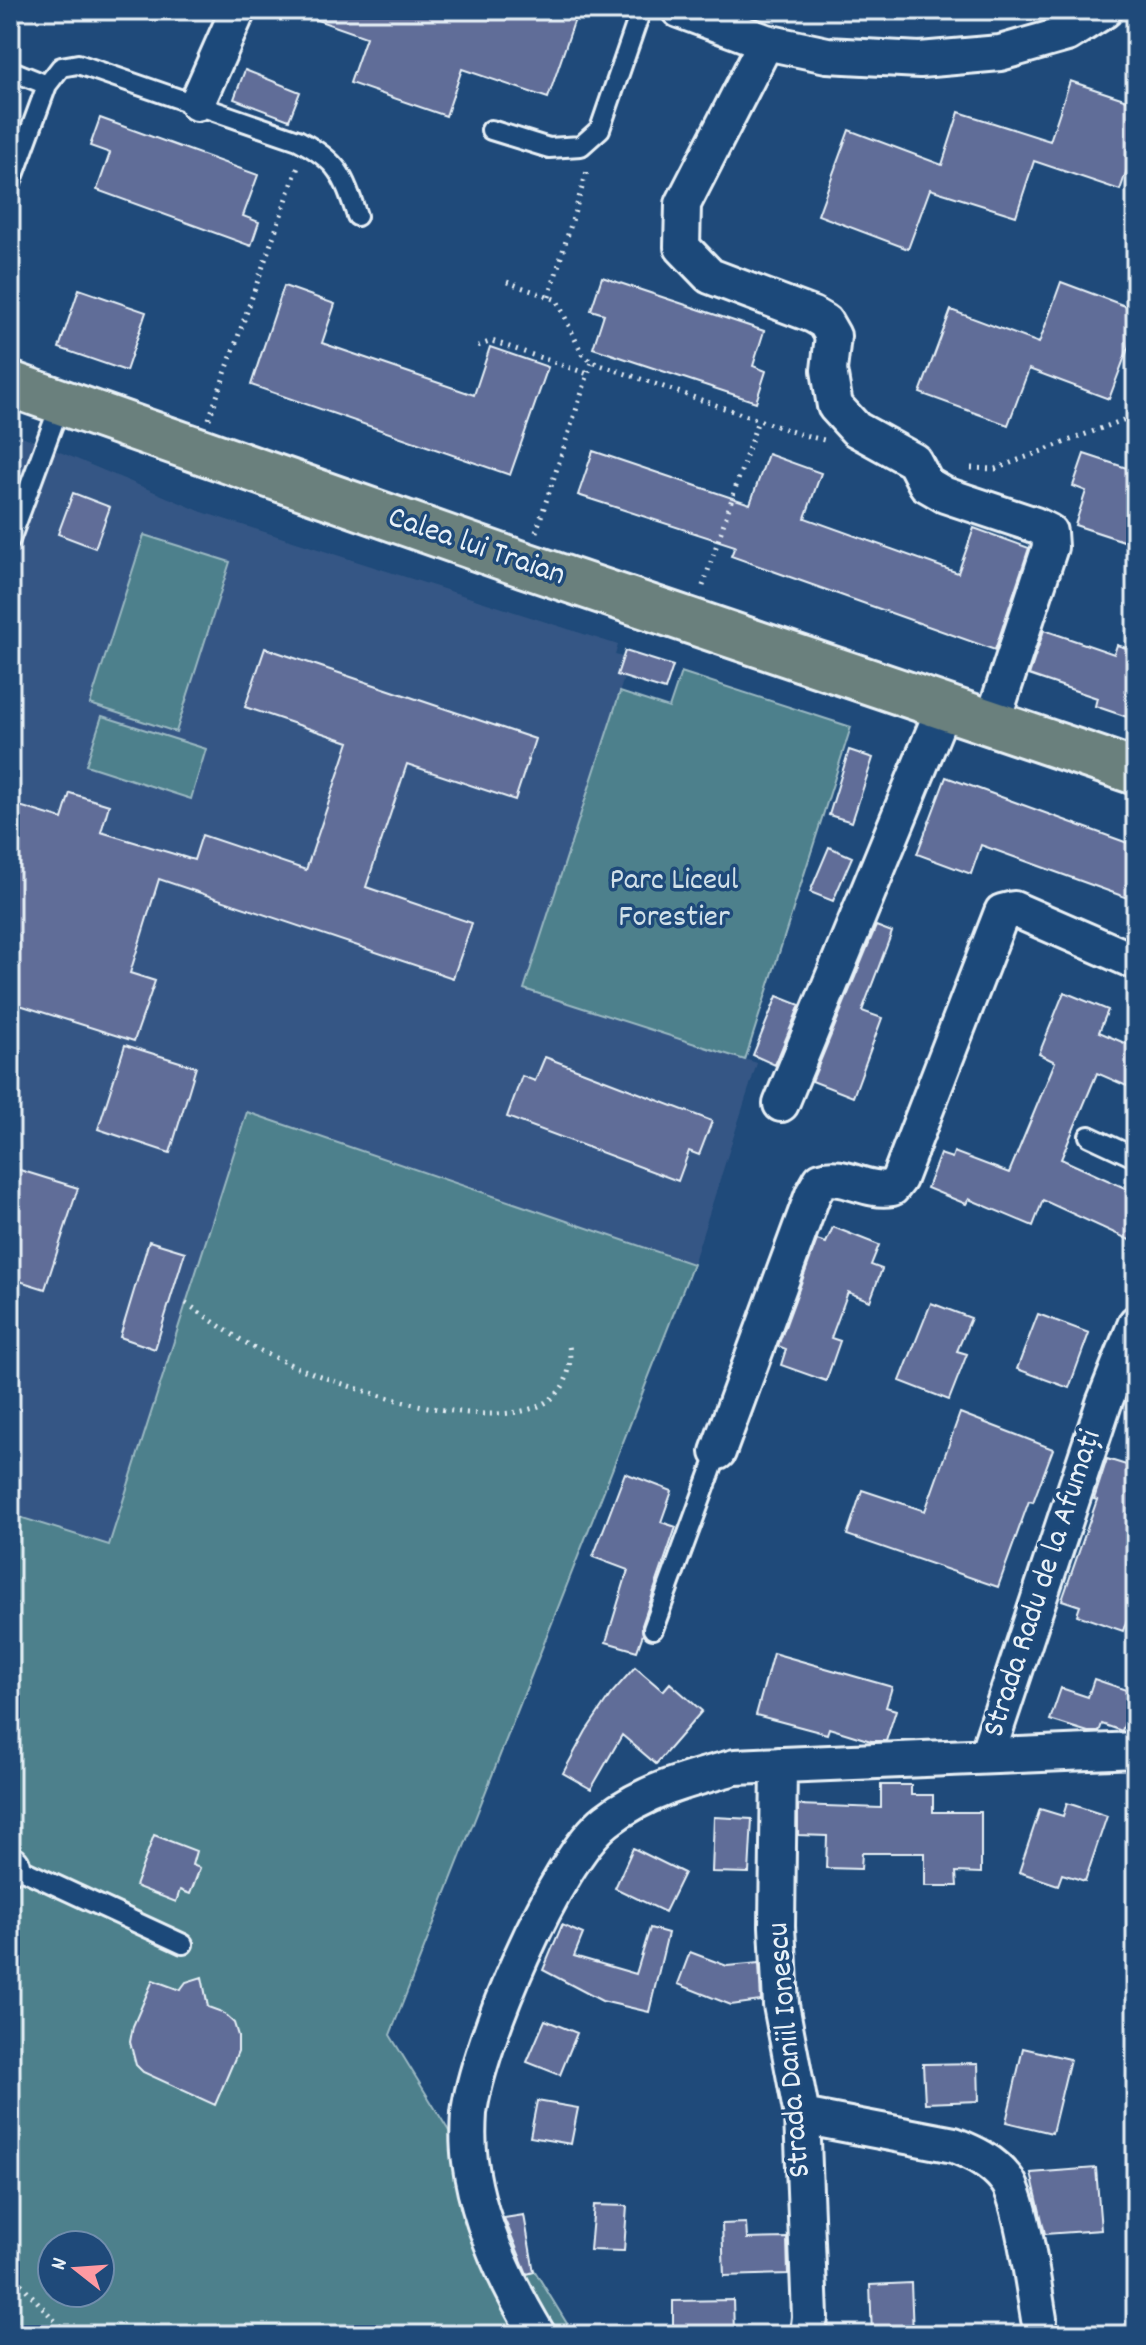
<svg xmlns="http://www.w3.org/2000/svg" width="1146" height="2345" font-family="Dekko,sans-serif">
	<style>
		.built { fill: #365785 }
		.green { fill: #4d808c; stroke: #9ab8c2; stroke-width: 2; fill-rule: evenodd }
		.building { fill: #606d98; stroke: #e8f1f8; stroke-width: 2 }
		.lines { fill: none; stroke-linecap: round; stroke-linejoin: round }
		.lane-casing { stroke: #e8f1f8; stroke-width: 24 }
		.street-casing { stroke: #e8f1f8; stroke-width: 40 }
		.primary-casing { stroke: #e8f1f8; stroke-width: 50 }
		.path { stroke: #e8f1f8; stroke-width: 5; stroke-dasharray: 2 6; stroke-linecap: butt }
		.lane { stroke: #1f4a7a; stroke-width: 18 }
		.street { stroke: #1f4a7a; stroke-width: 34 }
		.primary { stroke: #6a807d; stroke-width: 44 }
		.labels { text-anchor: middle; dominant-baseline: central; stroke-width: 7; stroke-linejoin: round; paint-order: stroke }
		.street-label { font-size: 32px; fill: #e8f1f8; stroke: #1f4a7a }
		.park-label { font-size: 32px; fill: #d1e0e8; stroke: #1f4a7a }
	</style>
	<rect width="100%" height="100%" fill="#1f4a7a"/>
	<filter id="ink" filterUnits="userSpaceOnUse"><feTurbulence type="fractalNoise" baseFrequency=".0125" numOctaves="2"/><feDisplacementMap in="SourceGraphic" scale="16" xChannelSelector="R" yChannelSelector="G"/><feConvolveMatrix kernelMatrix="1 2 1 2 8 2 1 2 1" color-interpolation-filters="sRGB"/></filter>
	<g filter="url(#ink)">
		<path class="built" d="M10 431 202 512 618 645 615 655 630 659 524 989 757 1063 693 1264 247 1112 109 1546 10 1514Z"/>
		<path class="green" d="M144 535 230 562 176 732 90 704Z
			M681 672 851 727 745 1060 524 989 620 692 669 708Z
			M102 716 206 749 191 799 86 765Z
			M247 1112 693 1264 390 2035 574 2335H10V1514L109 1545ZM52 2245H100V2293H52Z"/>
		<path class="building" d="M300 10H578L548 98 462 69 446 116 350 83 366 37 300 14Z
			M245 70 300 92 289 120 234 99Z
			M1070 81 1136 103V144L1120 190 1034 161 1016 216 930 189 908 249 818 215 849 130 942 165 959 112 1050 141Z
			M100 118 258 175 243 216 259 222 251 246 97 190 110 153 90 146Z
			M602 277 764 331 753 366 766 371 756 402 593 348 604 314 591 310Z
			M1061 282 1136 310V327L1109 399 1029 369 1008 425 920 393 951 310 1039 343Z
			M284 286 335 304 322 343 474 395 490 347 548 367 510 475 251 385Z
			M79 289 146 312 126 371 59 348Z
			M593 451 750 504 768 454 821 473 805 518 958 573 974 528 1029 548 995 650 731 556 735 546 578 495Z
			M1084 454 1136 471V545L1075 525 1086 491 1073 486Z
			M73 493 110 507 95 548 58 534Z
			M1044 630 1114 654 1117 645 1136 651V720L1095 706 1097 698 1029 675Z
			M265 648 535 739 515 800 407 764 366 887 472 923 453 978 159 879 130 973 155 981 134 1041 10 1002V803L62 819 70 793 109 805 101 832 194 860 202 835 306 870 349 742 245 707Z
			M625 651 673 666 665 690 617 675Z
			M849 750 873 758 852 822 829 815Z
			M946 777 1136 846V901L981 845 971 874 917 854Z
			M829 847 852 857 833 901 810 892Z
			M876 926 892 932 862 1011 882 1018 853 1097 812 1081Z
			M1064 992 1108 1010 1099 1032 1136 1048V1090L1097 1073 1061 1159 1136 1193V1243L1043 1200 1033 1226 969 1199 966 1204 927 1188 940 1154 952 1158 954 1152 1009 1173 1055 1062 1039 1054Z
			M777 996 800 1005 775 1065 753 1055Z
			M125 1045 196 1067 170 1153 98 1129Z
			M545 1057 712 1121 699 1155 689 1151 678 1181 507 1117 522 1076 535 1081Z
			M10 1167 78 1188 45 1289 10 1278Z
			M833 1227 879 1245 871 1265 882 1269 870 1301 848 1292 831 1338 840 1341 826 1381 781 1365 786 1349 778 1346 817 1240 826 1243Z
			M149 1241 185 1252 155 1349 120 1337Z
			M931 1303 971 1318 957 1351 967 1354 949 1400 900 1381Z
			M1038 1314 1089 1333 1069 1388 1017 1369Z
			M960 1413 1053 1449 1033 1502 1029 1501 998 1587 847 1535 862 1490 925 1511Z
			M1107 1459 1136 1468V1593L1123 1631 1077 1615 1080 1606 1062 1600 1097 1500 1094 1499Z
			M625 1473 672 1491 661 1522 676 1527 642 1625 643 1634 637 1651 606 1642 628 1570 593 1557Z
			M773 1653 892 1687 886 1707 896 1710 886 1741H871L829 1728 827 1734 756 1715Z
			M635 1667 663 1691 670 1683 702 1711 656 1764 622 1735 591 1789 563 1773 586 1731 611 1694Z
			M1094 1679 1135 1693 1122 1731 1102 1724 1099 1732H1088L1050 1720 1061 1688 1088 1697Z
			M881 1785H911V1795H933V1812H981V1873L956 1872 957 1886H925V1853H862L861 1869 826 1868 827 1836 798 1835V1805L881 1808Z
			M1067 1803 1107 1816 1085 1881 1062 1874 1058 1885 1019 1872 1040 1809 1063 1816Z
			M714 1817 752 1819 749 1873 712 1872Z
			M154 1835 196 1851 192 1865 200 1868 190 1894 180 1890 176 1902 135 1886Z
			M633 1848 684 1873 665 1912 615 1888Z
			M562 1925 583 1934 574 1956 636 1974 650 1928 668 1933 649 2012 602 2001 543 1970Z
			M690 1952 727 1966 759 1963 761 2001 731 2005 678 1984Z
			M202 1977 208 2007 222 2012 234 2023 238 2036V2051L215 2105 143 2072 136 2065 130 2042 133 2026 153 1980 180 1990 186 1982Z
			M545 2020 577 2033 560 2075 527 2062Z
			M1023 2048 1070 2059 1052 2133 1006 2122Z
			M978 2063 979 2101 925 2103 923 2064Z
			M537 2101 578 2108 571 2144 530 2137Z
			M1096 2168 1101 2230 1045 2234 1031 2173Z
			M594 2205 627 2206 624 2251 590 2250Z
			M524 2215 534 2272 527 2274 504 2218Z
			M746 2223 747 2239 787 2238 788 2274 724 2276 722 2224Z
			M911 2283 913 2335H872L870 2285Z
			M733 2300 734 2332 673 2333V2301Z"/>
		<g class="lines">
			<defs>
				<path id="lane" d="M10 70 47 85
					M491 130 549 148 581 146 600 129 641 10
					M10 186 47 85 61 67 78 64 298 140C338 161 343 174 357 216
					M10 540 61 402
					M1089 1136 1136 1158
					M653 1629 718 1452
					M12 1865 183 1944"/>
				<path id="street" d="M679 10 766 42 827 55 920 60 1000 53 1067 34 1105 10
					M766 42 683 204 682 247 710 276 813 315 825 322 833 336 829 370 835 406 856 429 914 461 926 484 945 495 1035 525 1049 532 1050 547 992 723
					M197 103 238 10
					M781 1104 944 707
					M718 1452 813 1194 821 1180C843 1172 866 1193 892 1188L899 1179 1002 912 1014 909 1136 962
					M987 1755 1104 1403 1136 1323
					M779 1765 777 1926 781 2005 802 2116 810 2317 808 2335
					M10 1864 12 1865
					M802 2116 954 2145C974 2153 992 2161 1006 2179 1022 2198 1034 2290 1039 2319
					M538 2335C506 2282 478 2223 470 2161 468 2147 468 2128 469 2113 477 2046 555 1860 607 1820 644 1791 690 1779 735 1767L1136 1750"/>
				<path id="primary" d="M10 384 525 565 1136 772"/>
			</defs>
			<use href="#lane" class="lane-casing"/>
			<use href="#street" class="street-casing"/>
			<use href="#primary" class="primary-casing"/>
			<path class="path" d="M507 282 557 300 582 354 592 362 799 434 824 440
				M549 297 588 168
				M478 346 492 341 588 374
				M209 419 299 164
				M971 468 995 469 1136 415
				M536 532 592 362
				M703 586 758 420
				M186 1303C208 1318 230 1334 253 1347 309 1378 587 1482 569 1345
				M10 2272 68 2335"/>
			<use href="#lane" class="lane"/>
			<use href="#street" class="street"/>
			<use href="#primary" class="primary"/>
		</g>
	</g>
	<g class="labels">
		<g class="street-label">
			<text transform="translate(476 548) rotate(19)">Calea lui Traian</text>
			<text transform="translate(1044 1584) rotate(-72)">Strada Radu de la Afumați</text>
			<text transform="translate(791 2050) rotate(-95)">Strada Daniil Ionescu</text>
		</g>
		<g class="park-label">
			<text x="674" y="882">Parc Liceul<tspan x="674" dy="37">Forestier</tspan></text>
		</g>
	</g>
	<rect width="1146" height="2345" fill="none" stroke="#1f4a7a" stroke-width="40"/>
	<rect x="20" y="20" width="1106" height="2305" fill="none" stroke="#e8f1f8" stroke-width="3" filter="url(#ink)"/>
	<g transform="translate(76 2269) rotate(287)"><circle r="38" fill="#1f4a7a" stroke="#6f8dac" stroke-width="2"/>
	<path d="M0-6L14 30L0 20L-14 30Z" fill="#ff9aa2"/>
	<text y="-12" font-size="22" font-weight="bold" text-anchor="middle" fill="#e8f1f8">N</text>
	</g>
</svg>
